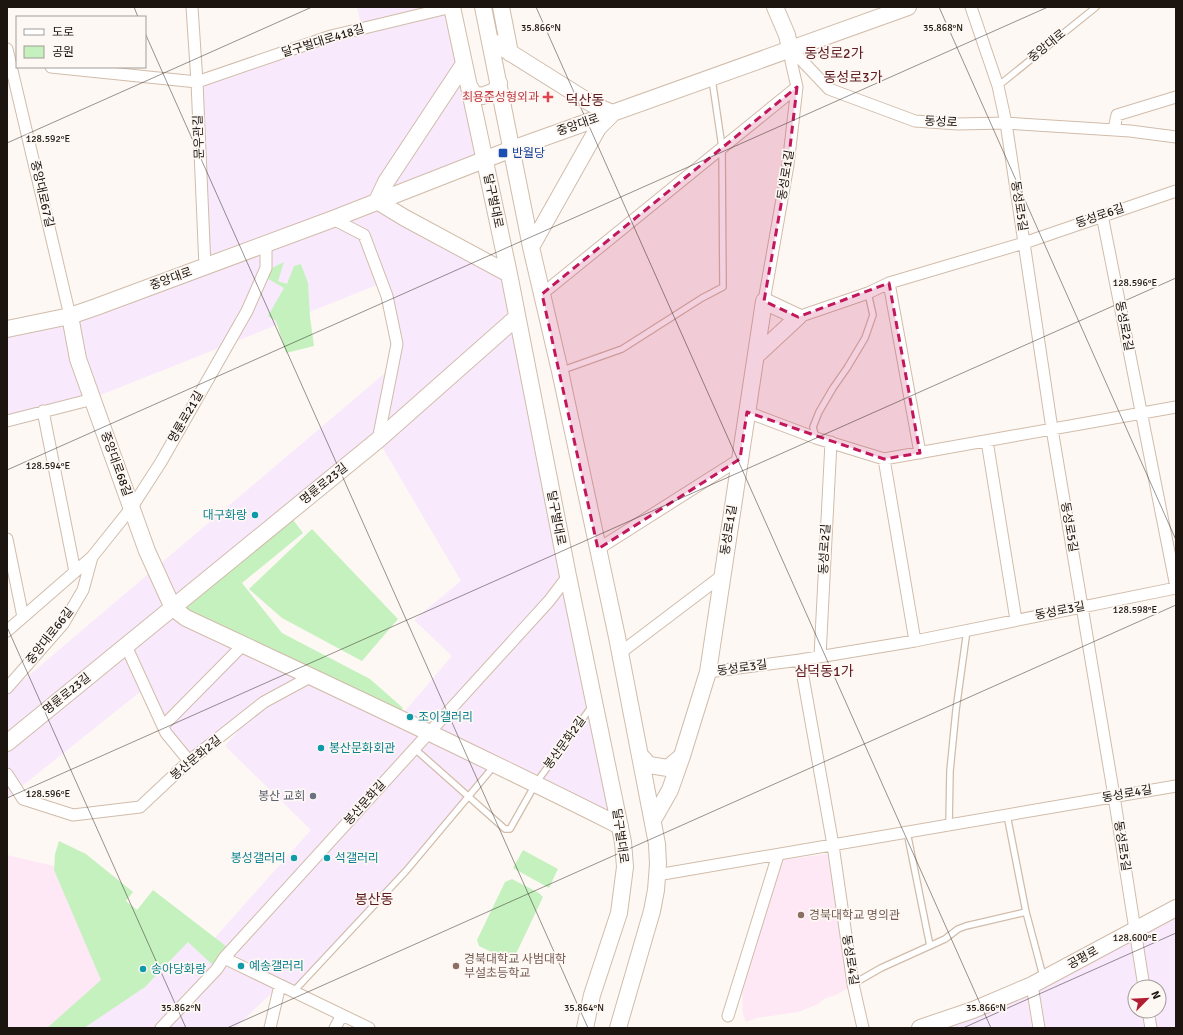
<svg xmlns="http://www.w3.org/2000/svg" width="1183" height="1035" font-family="Signika,'Noto Sans KR',sans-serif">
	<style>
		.commercial { fill: #f9e9fc; fill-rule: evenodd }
		.education { fill: #fee8f5 }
		.green { fill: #c5f1bf }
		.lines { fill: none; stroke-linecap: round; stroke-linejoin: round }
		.lane-casing { stroke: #d1bcaa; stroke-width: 8 }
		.street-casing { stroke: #d1bcaa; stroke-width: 13 }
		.secondary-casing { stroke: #d1bcaa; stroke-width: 18 }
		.lane { stroke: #fff; stroke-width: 5.5 }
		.street { stroke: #fff; stroke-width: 11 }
		.secondary { stroke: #fff; stroke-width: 16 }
		.marked { fill: #c2185b; fill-opacity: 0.2; stroke: #c2185b; stroke-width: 3; stroke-dasharray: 8 5; stroke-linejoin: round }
		.ticks { fill: none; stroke: #1c140e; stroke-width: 1; stroke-opacity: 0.45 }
		.health-dot { fill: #e0444e; stroke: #fdf8f4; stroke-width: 1.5 }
		.transit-dot { fill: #1a4fb4; stroke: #fdf8f4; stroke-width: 1.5 }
		.culture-dot { fill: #0f9aa8; stroke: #fdf8f4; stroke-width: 1.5 }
		.worship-dot { fill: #6b7280; stroke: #fdf8f4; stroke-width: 1.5 }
		.education-dot { fill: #8d6e63; stroke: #fdf8f4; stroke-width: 1.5 }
		.labels { text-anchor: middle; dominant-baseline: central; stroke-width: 3.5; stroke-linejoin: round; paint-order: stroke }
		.street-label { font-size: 12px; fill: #1c140e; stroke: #fdf8f4 }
		.health-label { font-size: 12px; fill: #be3a42; stroke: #fdf8f4; text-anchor: end }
		.transit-label { font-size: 12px; fill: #164399; stroke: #fdf8f4; text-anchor: start }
		.culture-label { font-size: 12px; fill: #0d838f; stroke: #fdf8f4; text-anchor: start }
		.worship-label { font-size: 12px; fill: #5b616d; stroke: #fdf8f4; text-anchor: end }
		.education-label { font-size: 12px; fill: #785e54; stroke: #fdf8f4; text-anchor: start }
		.quarter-label { font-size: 14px; fill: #601b20; stroke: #fdf8f4 }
		.ticks-label { font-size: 10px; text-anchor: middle; fill: #1c140e; stroke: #fdf8f4; stroke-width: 3.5; stroke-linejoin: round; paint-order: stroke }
	</style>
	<rect width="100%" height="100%" fill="#fdf8f4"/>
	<path class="commercial" d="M357 7H452L484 160 377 201 509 274 620 826 496 765 294 991 280 985 235 1028H53L162 904 202 952 311 830 225 746 261 705 189 761 145 688 7 798V694L392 367 397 344 382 283 93 398 7 421V329L205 265 197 82 362 29ZM378 440 461 581 414 620 452 656 399 718 173 608Z
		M1176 909V1028H919L973 1010ZM1135 987H1159V1011H1135Z"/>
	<path class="education" d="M828 854 850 987 836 995 826 998 816 1005 798 1012 757 1018 746 1022 743 1014 742 988 780 860Z
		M7 855 67 869 105 985 53 1028H7Z"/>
	<path class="green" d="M284 262 278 281 287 284 294 266 301 264 308 283 310 317 314 346 286 353 276 321 268 316 284 288 265 277 268 270Z
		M288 513 303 533 242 583 282 633 370 679 403 708 397 716 173 608Z
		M312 529 398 619 362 661 282 618 249 589Z
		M59 841 86 854 133 892 126 901 137 910 153 890 231 950 217 969 188 942 145 987 84 1028H47L101 980 54 870 55 854Z
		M523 850 558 869 549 888 513 868Z
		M512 879 539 893 543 897 514 958 508 960 479 946 477 940 505 882Z"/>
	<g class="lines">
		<defs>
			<path id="lane" d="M998 86 1096 7
				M560 371 622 349 702 298 723 287 722 147 712 79
				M816 438 813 427 819 412 833 388 847 368 865 338 873 315 868 293
				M415 749 505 829H510L536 783 592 706
				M1007 815 1026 912 1043 976
				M949 825 950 771 956 710 967 630
				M907 832 930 946
				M853 984 881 968 945 939 958 929 966 926 1026 912
				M294 991 406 871 494 766"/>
			<path id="street" d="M192 7 197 82 205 267
				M971 7 998 86 1006 123 1052 429 1114 796 1144 987
				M790 48 829 89 915 121 958 124 1006 123 1130 131 1176 137
				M7 49 70 316
				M51 67 197 82 331 36 452 7
				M1114 129 1117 115 1176 97
				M1102 215 1176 587
				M333 219 364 235 387 296 397 344 378 440
				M889 283 920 453
				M542 294 797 87
				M764 301 788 165 797 87 791 61 790 48
				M798 317 868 293 889 283 1024 243 1176 191
				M43 411 75 572
				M747 412 816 438 884 459 1176 407
				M7 421 93 399
				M987 441 1016 620
				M884 459 915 641
				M7 539 23 617
				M598 549 740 459
				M7 631 92 557 132 507 161 462 247 311 266 268V244
				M126 646 166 733 189 761
				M620 653 723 575
				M820 656 831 442
				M800 660 833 845 853 984 863 1028
				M708 672 800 660 915 641 1176 588
				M7 688 63 624 83 590 92 557
				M163 726 243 645
				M7 774 23 799 73 815 140 807 189 761 264 702 312 676
				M657 875 1176 786
				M224 958 369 1028
				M1032 985 1039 1028
				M1148 1011 1151 1028
				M728 1016 778 855
				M161 1028 217 969 224 958 549 601 568 576
				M270 1028 280 985
				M335 1028 342 1015"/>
			<path id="secondary" d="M452 7 509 274 568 576 623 842 625 867 619 913 592 995 585 1028
				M483 7 531 247 560 371 617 637 657 844 658 864 656 890 652 911 618 1028
				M501 7 510 53
				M775 7 787 35 790 48
				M490 40 592 104 612 113
				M469 86 474 94 482 96 495 91 499 83
				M377 201 386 182 464 64
				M377 201 405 218 509 274
				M531 247 598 128 611 115
				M70 316 78 359 147 551 173 608 186 618C332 686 477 754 620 826
				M7 329 70 316 96 307 333 219 512 149 908 7
				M7 743 378 440 517 317
				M640 755 649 765 668 768 682 756
				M653 820 670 790 682 756 708 672 764 301 798 317 756 356
				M920 1028 973 1010 1032 985 1176 908"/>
		</defs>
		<use href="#lane" class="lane-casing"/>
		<use href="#street" class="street-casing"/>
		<use href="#secondary" class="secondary-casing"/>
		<use href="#lane" class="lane"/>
		<use href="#street" class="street"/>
		<use href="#secondary" class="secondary"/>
	</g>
	<path class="marked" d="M797 87 788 165 764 301 798 317 889 283 920 453 884 459 747 412 740 459 598 549 542 294Z"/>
	<path class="ticks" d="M134 7 138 17M536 7 991 1028M939 7 1176 540M145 33 588 1028M7 143 312 7M7 470 1048 7M7 627 186 1028M7 798 1176 278M227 1028 1176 605M963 1028 1176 933"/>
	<path class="health-dot" d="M546 91h4v4h4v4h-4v4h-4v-4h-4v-4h4z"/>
	<rect class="transit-dot" x="498" y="148" width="10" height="10" rx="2"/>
	<g class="culture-dot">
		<circle cx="255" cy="515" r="4"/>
		<circle cx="410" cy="717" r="4"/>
		<circle cx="321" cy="748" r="4"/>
		<circle cx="294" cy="858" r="4"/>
		<circle cx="327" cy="858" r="4"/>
		<circle cx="241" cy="966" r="4"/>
		<circle cx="143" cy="969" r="4"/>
	</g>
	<circle class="worship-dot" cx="313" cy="796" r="4"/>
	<g class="education-dot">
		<circle cx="801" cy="915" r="4"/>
		<circle cx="456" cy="966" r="4"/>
	</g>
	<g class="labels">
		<g class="street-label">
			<text transform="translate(323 41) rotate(-17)">달구벌대로418길</text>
			<text transform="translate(1047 46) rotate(-39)">중앙대로</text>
			<text transform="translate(941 122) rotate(3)">동성로</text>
			<text transform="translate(578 125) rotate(-19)">중앙대로</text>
			<text transform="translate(199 137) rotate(-92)">문우관길</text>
			<text transform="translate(786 175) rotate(-81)">동성로1길</text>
			<text transform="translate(42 194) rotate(77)">중앙대로67길</text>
			<text transform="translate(493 201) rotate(78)">달구벌대로</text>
			<text transform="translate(1019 206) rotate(81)">동성로5길</text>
			<text transform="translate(1100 216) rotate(-19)">동성로6길</text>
			<text transform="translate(171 279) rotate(-20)">중앙대로</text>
			<text transform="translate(1124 326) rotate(79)">동성로2길</text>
			<text transform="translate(186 417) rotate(-60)">명륜로21길</text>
			<text transform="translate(116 464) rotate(70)">중앙대로68길</text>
			<text transform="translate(324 484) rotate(-39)">명륜로23길</text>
			<text transform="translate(556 518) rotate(79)">달구벌대로</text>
			<text transform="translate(1069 527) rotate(80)">동성로5길</text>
			<text transform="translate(729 530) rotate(-81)">동성로1길</text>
			<text transform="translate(825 549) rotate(-87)">동성로2길</text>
			<text transform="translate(1060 611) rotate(-11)">동성로3길</text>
			<text transform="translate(50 636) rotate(-52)">중앙대로66길</text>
			<text transform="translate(742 668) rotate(-8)">동성로3길</text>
			<text transform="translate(67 694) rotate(-39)">명륜로23길</text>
			<text transform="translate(565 743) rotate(-54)">봉산문화2길</text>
			<text transform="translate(196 758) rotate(-40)">봉산문화2길</text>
			<text transform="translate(1127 794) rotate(-10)">동성로4길</text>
			<text transform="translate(365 803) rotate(-48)">봉산문화길</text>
			<text transform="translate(620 836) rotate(82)">달구벌대로</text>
			<text transform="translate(1122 846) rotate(81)">동성로5길</text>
			<text transform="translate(1083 958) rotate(-29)">공평로</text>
			<text transform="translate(850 960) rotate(81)">동성로4길</text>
		</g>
		<g class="health-label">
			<text x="539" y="97">최용준성형외과</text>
		</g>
		<g class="transit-label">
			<text x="512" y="153">반월당</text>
		</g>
		<g class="culture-label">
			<text x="247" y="515" text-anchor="end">대구화랑</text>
			<text x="418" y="717">조이갤러리</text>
			<text x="329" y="748">봉산문화회관</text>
			<text x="286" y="858" text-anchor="end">봉성갤러리</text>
			<text x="335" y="858">석갤러리</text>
			<text x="249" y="966">예송갤러리</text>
			<text x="151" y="969">송아당화랑</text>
		</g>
		<g class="worship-label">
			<text x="305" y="796">봉산 교회</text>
		</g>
		<g class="education-label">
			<text x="809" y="915">경북대학교 명의관</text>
			<text x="464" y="959">경북대학교 사범대학<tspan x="464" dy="14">부설초등학교</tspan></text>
		</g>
		<g class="quarter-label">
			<text x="834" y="53">동성로2가</text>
			<text x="853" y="77">동성로3가</text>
			<text x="585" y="100">덕산동</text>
			<text x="824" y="671">삼덕동1가</text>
			<text x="374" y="899">봉산동</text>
		</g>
	</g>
	<g class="ticks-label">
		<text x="541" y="31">35.866°N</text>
		<text x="943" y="31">35.868°N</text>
		<text x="48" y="142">128.592°E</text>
		<text x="1135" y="286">128.596°E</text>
		<text x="48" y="469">128.594°E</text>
		<text x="1135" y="613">128.598°E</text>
		<text x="48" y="797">128.596°E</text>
		<text x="1135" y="941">128.600°E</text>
		<text x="181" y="1011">35.862°N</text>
		<text x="584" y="1011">35.864°N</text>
		<text x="986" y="1011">35.866°N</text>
	</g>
	<rect width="1183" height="1035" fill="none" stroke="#1c140e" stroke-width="16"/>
	<rect x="16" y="16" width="130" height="52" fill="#fdf8f4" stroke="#a39d98"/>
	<rect x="24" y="29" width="20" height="6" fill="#ffffff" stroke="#a39d98"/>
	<text x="52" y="36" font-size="12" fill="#1c140e">도로</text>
	<rect x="24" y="46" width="20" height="12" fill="#c5f1bf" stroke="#a39d98"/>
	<text x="52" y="56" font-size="12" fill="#1c140e">공원</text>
	<g transform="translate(1147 999) rotate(66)"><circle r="19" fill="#fdf8f4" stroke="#a39d98"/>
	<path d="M0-3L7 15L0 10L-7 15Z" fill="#b11e34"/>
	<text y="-6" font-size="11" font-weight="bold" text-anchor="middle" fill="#1c140e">N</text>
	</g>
</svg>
